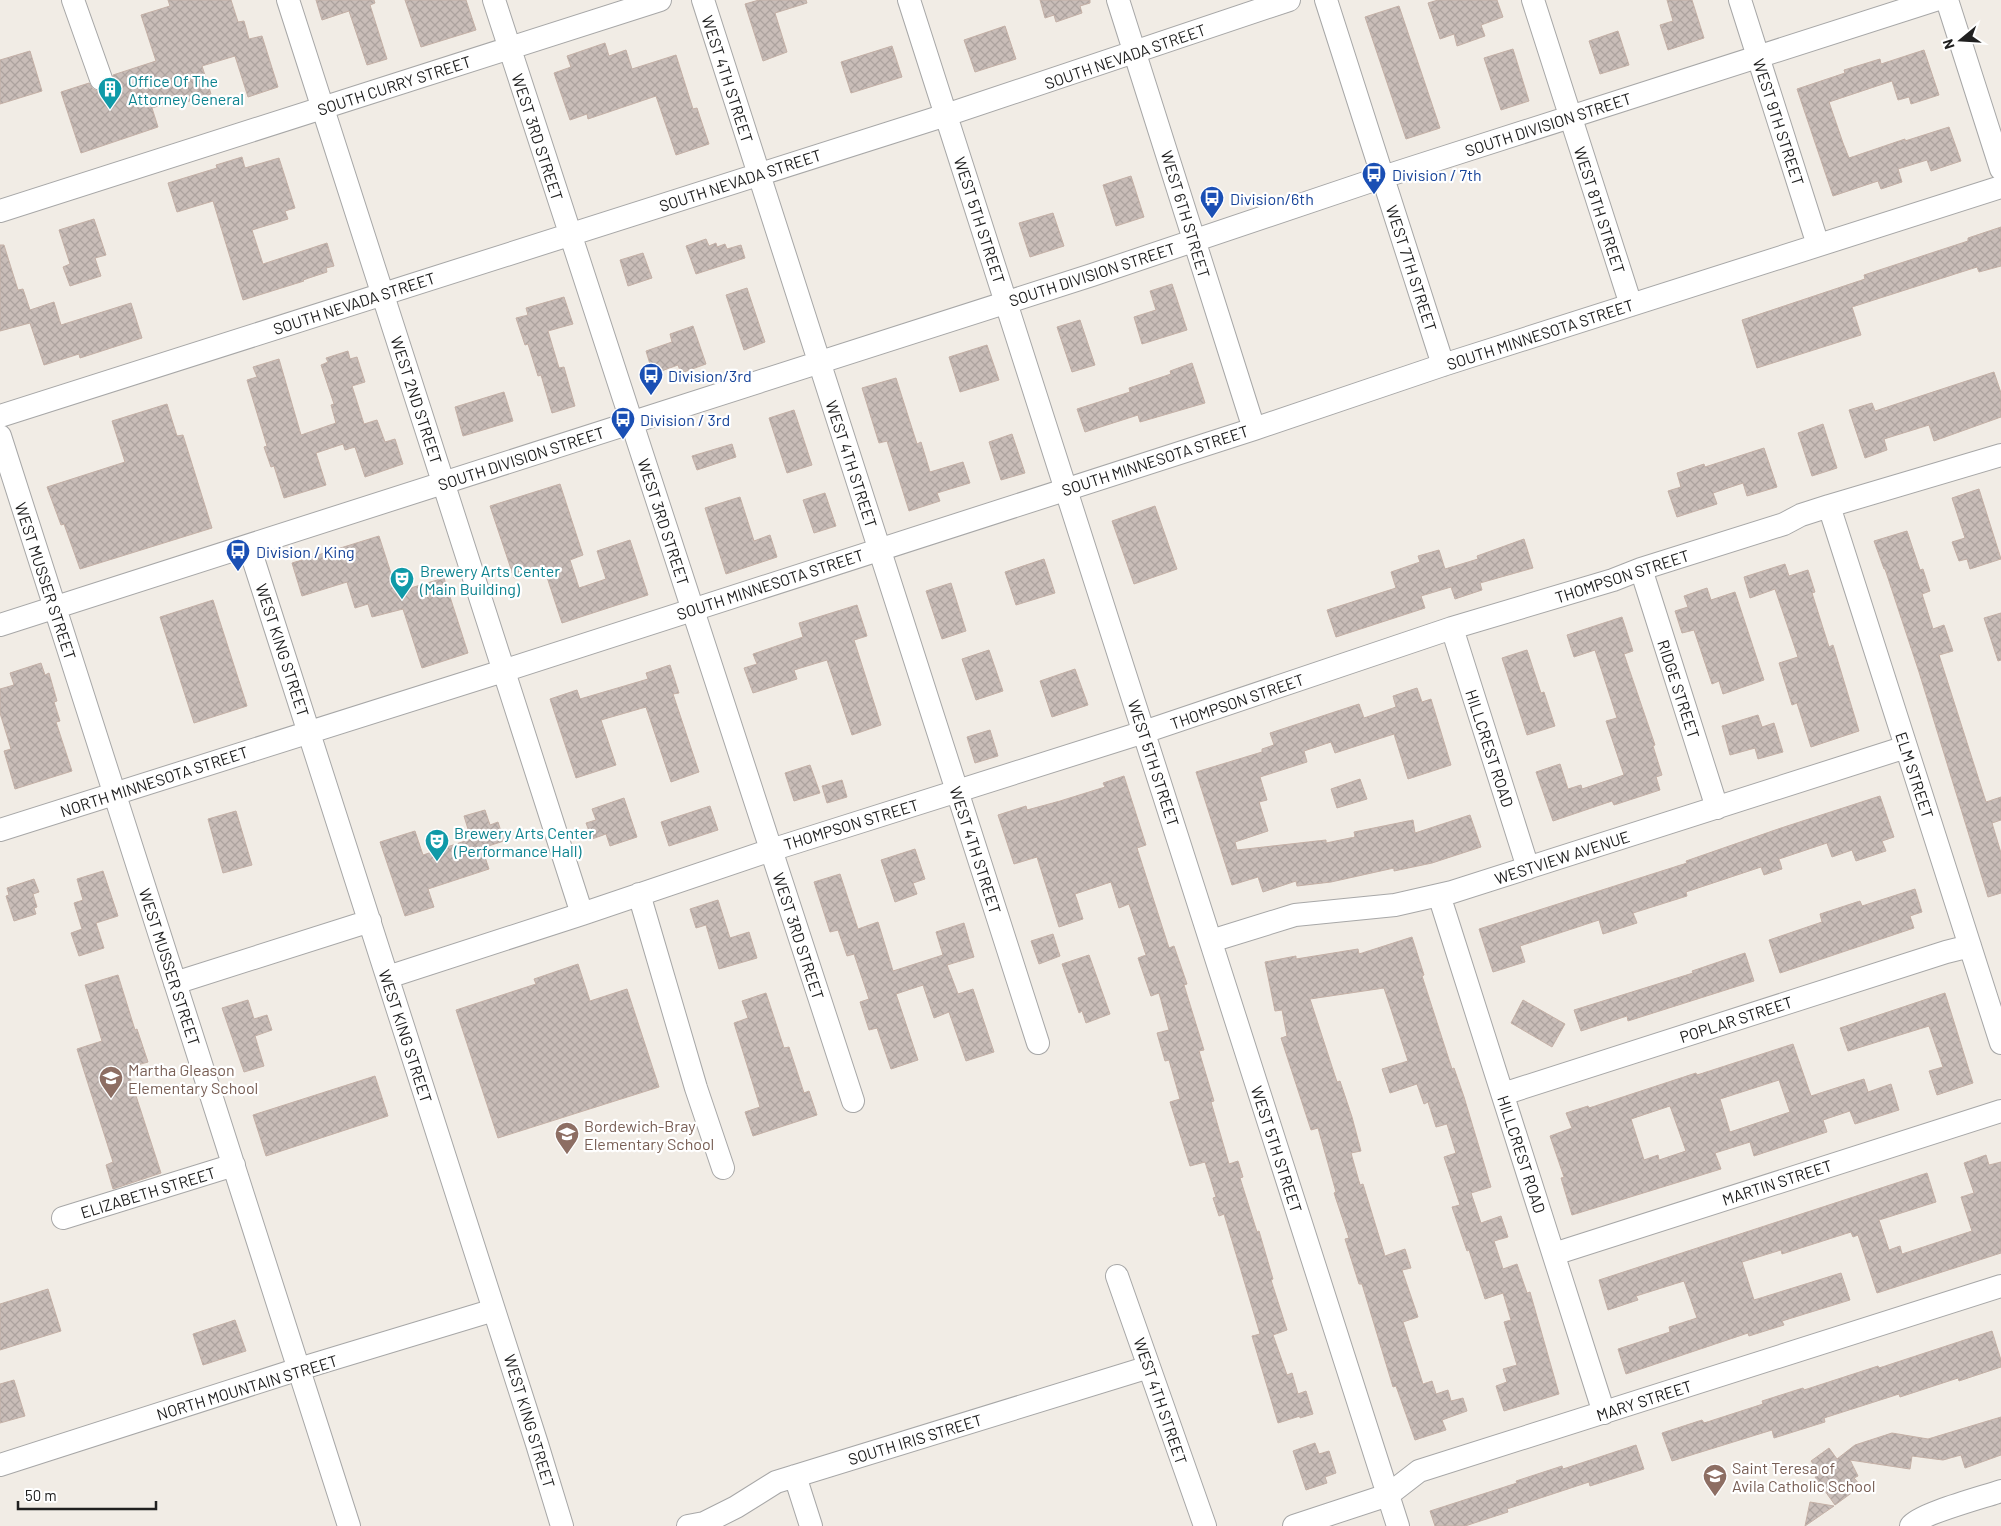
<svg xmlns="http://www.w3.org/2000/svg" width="2001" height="1526" font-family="Barlow,sans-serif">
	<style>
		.building { fill: url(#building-cross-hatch); stroke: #c4b0a6; fill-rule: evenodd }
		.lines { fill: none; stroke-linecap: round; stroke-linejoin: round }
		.minor-casing { stroke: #a7a7a7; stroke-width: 24 }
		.minor { stroke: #fff; stroke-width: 22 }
		.labels { text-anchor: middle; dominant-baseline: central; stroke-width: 4.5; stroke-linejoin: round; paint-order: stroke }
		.street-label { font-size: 16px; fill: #202020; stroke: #fff }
		.culture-label { font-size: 16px; fill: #0d838f; stroke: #fff; text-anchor: start }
		.transit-label { font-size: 16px; fill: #164399; stroke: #fff; text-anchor: start }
		.education-label { font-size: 16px; fill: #785e54; stroke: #fff; text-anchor: start }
	</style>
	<defs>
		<pattern id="building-cross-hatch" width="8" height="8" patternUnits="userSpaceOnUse" patternTransform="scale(1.25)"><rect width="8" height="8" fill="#c9bdb8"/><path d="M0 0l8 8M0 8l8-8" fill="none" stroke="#aca29e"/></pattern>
	</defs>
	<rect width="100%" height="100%" fill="#f1ece5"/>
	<path class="building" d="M168 0H231L238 22 244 21 249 39 262 36 278 87 248 97 235 56 202 66 211 94 181 104 180 99 152 108 158 127 81 153 61 92 89 83 93 89 99 92 105 91 111 87 114 81 113 75 156 61 141 15 170 6Z
		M316 0H374L375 3 370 5 387 59 367 65 349 11 322 20Z
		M405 0H466L476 30 421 47Z
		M759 0H806L807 3 775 13 787 52 763 61 745 4Z
		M1040 0H1090V3L1080 6 1082 13 1056 22 1054 15 1045 18Z
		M1438 0H1497L1503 17 1481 25 1485 36 1457 46 1454 34 1440 39 1428 3Z
		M1667 0H1692L1704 38 1668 50 1660 25 1673 21Z
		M1399 6 1440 128 1406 139 1365 17Z
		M1005 26 1016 59 975 72 964 40Z
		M1618 31 1629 65 1600 74 1589 41Z
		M605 43 609 56 626 50 632 69 676 55 693 109 697 108 709 144 676 155 656 96 588 119 587 114 570 120 554 73 571 67 567 56Z
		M892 46 902 77 851 93 841 62Z
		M1513 49 1529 101 1501 110 1484 58Z
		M1924 50 1939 95 1911 104 1909 97 1898 100 1892 81 1829 102 1843 143 1849 158 1905 139V141L1949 127 1961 161 1931 171 1927 160 1898 169 1902 182 1881 189 1878 181 1833 196 1797 89 1845 73 1844 70 1880 59 1881 64Z
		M30 51 42 91 0 104V60Z
		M242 157 245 168 279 158 295 208 285 211 288 219 252 230 263 264 327 243 334 266 326 268 327 272 303 280 304 281 243 300 213 201 177 212 168 183 217 168 216 165Z
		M1131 176 1144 217 1116 226 1103 185Z
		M1053 213 1064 246 1030 257 1019 223Z
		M94 219 106 255 95 258 101 276 70 286 63 267 70 264 59 230Z
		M2001 227V266L1979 272 1977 267 1852 307 1861 335 1757 368 1742 320 1865 279 1864 275 1968 241V238Z
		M706 239 709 246 716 243 717 247 725 244 727 249 741 245 745 258 696 274 686 246Z
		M0 245H4L18 290 23 289 30 310 54 302 61 325 131 303 142 338 80 358 79 354 44 365 30 323 0 331Z
		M643 253 652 278 628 286 620 260Z
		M1172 284 1187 330 1142 344 1134 317 1156 310 1150 291Z
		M747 288 765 342 744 350 726 295Z
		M564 297 573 324 548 331 559 368 564 367 575 406 552 413 541 375 538 376 528 344 525 345 516 318 528 315 526 308Z
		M1080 320 1095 365 1072 372 1057 327Z
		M693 326 706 364 681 373 678 365 653 374 646 351 672 342 670 334Z
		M987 345 999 380 960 392 949 357Z
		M348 351 350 359 357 357 365 382 352 386 364 424 377 420 385 442 395 439 403 464 365 477 355 447 345 450 343 444 316 453 326 485 284 498 274 466 271 467 264 447 267 446 247 380 257 377 253 367 279 359 301 435 336 423 331 405 334 404 321 365 328 362 326 358Z
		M1192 363 1205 403 1140 422 1138 415 1085 432 1077 409 1130 392 1129 388 1171 374 1170 371Z
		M1994 372 2001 393V417L1934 441 1929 425 1884 439 1887 450 1865 458 1849 410 1872 403 1875 411Z
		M896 378 917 444 921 442 930 472 963 462 970 483 937 493 940 501 909 511 887 441 879 443 862 388Z
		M504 392 513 421 463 436 455 407Z
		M167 404 177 436 183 435 212 528 80 569 64 524 61 525 47 487 125 462 112 421Z
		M794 410 812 465 787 473 769 418Z
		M1823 424 1837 468 1812 476 1798 433Z
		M1012 434 1025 473 1001 480 989 442Z
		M732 444 736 457 697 470 692 456Z
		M1764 448 1777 487 1747 496 1743 483 1713 493 1717 504 1677 517 1668 491 1681 487 1677 473 1704 464 1705 467Z
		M560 484 583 555 570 560 579 588 606 579 597 551 630 540 648 595 562 623 544 568 514 578 490 506Z
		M1979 489 2001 559 1970 569 1967 559 1959 561 1952 542 1965 538 1952 498Z
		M825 493 836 526 814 533 803 500Z
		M740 497 754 541 770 535 777 557 726 574 705 508Z
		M1155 506 1177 569 1134 584 1112 521Z
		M1907 531 1920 570 1923 569 1930 591 1922 594 1933 629 1944 625 1953 651 1939 655 1986 802 2001 797V820L1992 823 2001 853V893L1988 897 1919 672 1885 569H1884L1874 541Z
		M379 536 397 592 444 578 468 653 422 668 403 609 372 617 368 604 355 608 347 582 302 596 292 563Z
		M1524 539 1533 568 1480 583 1482 590 1455 599 1451 587 1421 596 1425 608 1336 637 1327 610 1396 588 1391 572 1420 562 1418 556 1439 550 1445 569 1478 559 1477 556Z
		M1044 559 1055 593 1016 605 1005 572Z
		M1785 564 1789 576 1808 570 1815 592 1812 593 1829 647 1833 645 1859 731 1811 747 1797 703 1792 705 1779 663 1798 657 1775 589 1750 598 1744 577Z
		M951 583 966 631 942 639 926 591Z
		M1707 588 1711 600 1735 592 1764 680 1723 694 1719 681 1712 684 1694 630 1682 633 1675 611 1688 607 1684 596Z
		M213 600 247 706 194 723 160 617Z
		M857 605 867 636 854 640 881 725 852 735 827 660 794 670 797 679 753 693 744 668 757 664 753 654 803 637 799 623Z
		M2001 613V660L1998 661 1984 618Z
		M1622 617 1633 651 1624 654 1655 745 1653 746 1662 775 1656 777 1660 790 1614 805 1612 801 1553 821 1536 772 1560 764 1568 789 1581 785 1582 789 1624 775 1606 721 1617 718 1595 650 1574 657 1567 635Z
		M989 650 1003 691 976 700 962 659Z
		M1527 650 1541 693 1544 692 1555 726 1527 735 1502 658Z
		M41 663 45 675 49 673 57 701 54 702 60 721 56 722 72 771 15 789 4 751 11 749 0 713V689L14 685 10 673Z
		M670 665 679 693 673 694 699 772 671 782 646 707 601 720 616 765 576 778 550 699 577 690 580 699 648 679 646 673Z
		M1075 669 1088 705 1052 717 1040 681Z
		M1417 688 1422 702 1431 699 1451 765 1408 779 1394 734 1335 753 1331 742 1304 751 1307 762 1260 777 1267 800 1259 802 1268 831 1235 842 1237 850 1326 840V843L1355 837 1354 832 1413 820 1415 833 1470 815 1481 847 1432 863 1394 871V868L1331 882 1297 886 1296 881 1263 892 1258 877 1232 885 1196 772 1262 752V749L1274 745 1270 733 1313 719 1359 704 1364 718 1396 707 1393 696Z
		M1758 715 1762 727 1774 723 1783 752 1758 759 1755 748 1730 755 1722 726Z
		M990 730 998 756 975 763 967 737Z
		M810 765 820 793 794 801 785 773Z
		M1124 776 1146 845 1137 848 1169 948 1174 946 1187 984 1184 985 1204 1050 1199 1051 1214 1101 1211 1102 1229 1164 1238 1161 1243 1177 1240 1178 1257 1232 1259 1231 1273 1279 1271 1280 1287 1330 1273 1335 1287 1375 1292 1373 1298 1394 1306 1391 1313 1414 1300 1418V1416L1278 1423 1252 1336 1260 1334 1224 1214 1219 1216 1213 1198 1216 1197 1205 1162 1190 1166 1170 1102 1180 1099 1169 1060 1165 1061 1157 1033 1169 1030 1159 993 1151 996 1138 958 1146 955 1129 904 1119 908 1111 882 1075 894 1083 919 1059 927 1037 857 1014 864 998 815 1026 806 1027 810 1060 801 1105 787 1103 783Z
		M1360 779 1367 799 1337 808 1331 789Z
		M842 780 847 797 827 803 822 786Z
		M1880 796 1894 837 1882 841 1886 851 1856 861 1852 850 1832 857 1827 843 1779 859 1782 869 1764 875 1761 867 1686 892 1687 896 1633 913 1637 923 1603 934 1599 920 1520 946 1525 962 1493 972 1479 929 1687 863 1686 861 1781 828Z
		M624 798 637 837 610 846 606 834 592 839 586 823 596 820 592 809Z
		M710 806 718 830 669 846 661 822Z
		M485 810 490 825 498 822 504 841 482 848 489 869 428 889 434 907 405 916 380 842 415 831 423 855 471 839 464 816Z
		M236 811 252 865 223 873 208 819Z
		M915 849 925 879 913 883 917 894 895 902 881 860Z
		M103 871 118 916 96 923 104 948 79 956 71 933 82 929 74 903 83 900 77 879Z
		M840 874 858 929 878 922 893 971 943 955 936 932 964 923 974 957 947 965 958 994 973 989 994 1052 966 1061 949 1012 934 1018 923 985 896 994 918 1060 891 1069 877 1028 869 1030 860 1002 869 999 854 954 847 956 838 930 830 932 814 882Z
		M34 879 39 892 33 894 37 907 34 908 36 914 14 921 6 896 9 895 7 888Z
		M1915 889 1922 912 1910 916 1914 928 1780 973 1769 940 1822 922 1820 914 1860 901 1862 906Z
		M718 900 730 938 749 932 757 958 719 969 706 925 696 928 690 909Z
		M1053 934 1060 956 1039 964 1031 941Z
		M1412 937 1424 975 1422 976 1452 1069 1454 1068 1464 1097 1491 1187 1471 1193 1481 1223 1501 1216 1508 1237 1494 1241 1503 1269 1517 1264 1527 1293 1530 1292 1559 1394 1504 1411 1496 1386 1507 1382 1503 1369 1517 1365 1504 1322 1511 1320 1503 1293 1485 1299 1469 1250 1467 1251 1452 1207 1460 1205 1444 1157 1456 1153 1447 1124 1436 1127 1428 1102 1424 1104 1417 1084 1390 1093 1382 1069 1408 1061 1384 988 1310 999 1337 1082 1340 1081 1352 1117 1361 1151 1351 1153 1360 1185 1363 1184 1385 1256 1405 1249 1411 1268 1402 1270 1418 1317 1403 1322 1423 1384 1432 1381 1436 1394 1448 1390 1451 1401 1463 1398 1467 1411 1442 1420 1446 1430 1415 1440 1396 1386 1393 1387 1362 1284H1359L1345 1239 1349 1238 1334 1193 1336 1192 1318 1128 1311 1130 1281 1038 1287 1036 1282 1010 1275 1011 1265 962 1296 956V959L1358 949 1359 954Z
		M1745 953 1754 981 1628 1021 1627 1016 1581 1031 1574 1010 1693 973 1692 971Z
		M1089 955 1110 1014 1086 1023 1082 1011 1079 1013 1062 964Z
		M578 964 590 1001 627 989 659 1087 498 1138 456 1010 536 984 534 979Z
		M118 975 135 1030 137 1029 148 1062 127 1068 161 1173 113 1189 106 1165 113 1162 77 1049 102 1041 85 985Z
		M766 993 784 1048 789 1047 804 1093 809 1091 817 1115 753 1136 745 1112 760 1107 734 1023 748 1018 742 1001Z
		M1945 993 1973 1083 1937 1095 1929 1071 1943 1067 1929 1026 1848 1051 1840 1028Z
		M248 1000 254 1019 267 1015 272 1030 255 1036 264 1066 244 1072 222 1008Z
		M1523 1000 1565 1024 1552 1047 1511 1023Z
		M1793 1044 1811 1096 1864 1079 1868 1092 1891 1084 1899 1110 1855 1124 1850 1111 1823 1120 1827 1132 1754 1156 1750 1142 1715 1153 1721 1169 1572 1215 1561 1178 1564 1177 1550 1136 1572 1128 1566 1113 1588 1106 1589 1108 1696 1073 1697 1075ZM1779 1080 1790 1112 1730 1132 1720 1099ZM1670 1106 1686 1151 1659 1160 1658 1155 1644 1160 1631 1119Z
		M375 1076 388 1116 266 1156 253 1115Z
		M1986 1155 1989 1165 2001 1162V1253L1877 1293 1858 1235 1853 1237 1851 1232 1782 1254 1781 1250 1742 1262 1754 1300 1841 1273 1850 1300 1782 1321 1784 1325 1749 1336 1748 1333 1626 1374 1618 1349 1670 1332 1669 1327 1697 1318 1684 1281 1636 1296 1638 1300 1608 1310 1599 1280 1927 1173 1936 1202 1879 1220 1889 1250 1900 1246 1902 1254 1972 1231 1961 1197 1974 1193 1964 1163Z
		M48 1289 61 1331 0 1350V1304Z
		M235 1320 246 1351 203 1365 193 1334Z
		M1992 1331 2001 1360V1367L1959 1381 1958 1378 1900 1397 1899 1394 1824 1418 1825 1422 1774 1438 1772 1430 1672 1461 1662 1433 1702 1420 1704 1423 1763 1404 1762 1401 1803 1388 1804 1390 1878 1366 1879 1368Z
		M14 1380 25 1416 0 1423V1384Z
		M2001 1417V1455L1965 1468 1961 1455 1943 1460 1912 1456 1910 1469 1850 1460 1858 1476 1854 1478 1861 1486 1835 1505 1815 1477 1820 1473 1811 1461 1829 1448 1837 1459 1855 1445 1892 1433 1928 1439Z
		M1315 1443 1319 1454 1329 1451 1336 1473 1325 1477 1327 1483 1306 1490 1293 1451Z
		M1636 1445 1644 1469 1590 1486 1589 1482 1507 1509 1508 1512 1465 1526H1435L1430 1511 1517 1483 1516 1481 1562 1466 1563 1469Z
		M1810 1502 1834 1506 1805 1526Z"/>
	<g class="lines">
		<defs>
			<path id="minor" d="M73 0 101 79
				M288 0 582 914
				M494 0 853 1101
				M703 0 1038 1043
				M909 0 1398 1526
				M1118 0 1254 429
				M1326 0 1443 365
				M1533 0 1631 305
				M1740 0 1818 245
				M1947 0 2001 169
				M0 211 660 0
				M0 416 946 115 1289 0
				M0 436 349 1526
				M1829 506 2001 1043
				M249 546 537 1444 562 1526
				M1641 569 1717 808
				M0 625 1092 275 1383 177 1935 0
				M1452 628 1528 868
				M0 830 503 671 1254 429 1443 365 2001 187
				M639 894 696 1088 723 1168
				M1439 895 1604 1413
				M1211 941 1295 915 1395 905 1452 892 1906 747
				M388 977 582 914 771 850 1144 732 1452 628 1613 580 1641 569 1784 524 1801 515 1829 506 2001 455
				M175 983 370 921
				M1503 1094 1946 952 1970 946
				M63 1218 234 1165
				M1554 1254 2001 1111
				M1117 1276 1205 1526
				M0 1465 299 1369 494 1310
				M795 1476 811 1526
				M688 1526 704 1523 736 1507 776 1482 1149 1367
				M1294 1526 1388 1495 1419 1471 2001 1286
				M1911 1526C1919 1514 1984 1497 2001 1491"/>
		</defs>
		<use href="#minor" class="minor-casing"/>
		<use href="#minor" class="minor"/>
	</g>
	<defs>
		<symbol id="building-pin" viewBox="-11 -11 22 30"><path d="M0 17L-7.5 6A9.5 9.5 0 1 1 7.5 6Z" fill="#0f9aa8" stroke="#fff"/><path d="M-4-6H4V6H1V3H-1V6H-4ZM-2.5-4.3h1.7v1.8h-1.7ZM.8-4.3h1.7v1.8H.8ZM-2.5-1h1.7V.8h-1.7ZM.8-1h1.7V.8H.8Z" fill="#fff"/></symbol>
		<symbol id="bus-pin" viewBox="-11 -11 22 30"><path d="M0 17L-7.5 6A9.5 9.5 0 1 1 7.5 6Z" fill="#1a4fb4" stroke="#fff"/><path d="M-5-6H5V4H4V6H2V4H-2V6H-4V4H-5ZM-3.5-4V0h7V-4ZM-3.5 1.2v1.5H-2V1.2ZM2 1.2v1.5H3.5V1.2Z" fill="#fff"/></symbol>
		<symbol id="theatre-pin" viewBox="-11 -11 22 30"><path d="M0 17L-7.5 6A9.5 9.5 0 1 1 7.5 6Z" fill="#0f9aa8" stroke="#fff"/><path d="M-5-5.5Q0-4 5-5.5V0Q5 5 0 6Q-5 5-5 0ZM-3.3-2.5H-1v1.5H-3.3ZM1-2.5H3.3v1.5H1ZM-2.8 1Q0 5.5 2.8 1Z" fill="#fff"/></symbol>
		<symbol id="school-pin" viewBox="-11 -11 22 30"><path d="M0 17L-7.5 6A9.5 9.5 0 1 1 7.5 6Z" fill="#8d6e63" stroke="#fff"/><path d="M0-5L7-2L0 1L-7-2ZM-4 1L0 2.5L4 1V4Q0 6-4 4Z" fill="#fff"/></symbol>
	</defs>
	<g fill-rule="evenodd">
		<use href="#building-pin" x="96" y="75" width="28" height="38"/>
		<use href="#bus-pin" x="1360" y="160" width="28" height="38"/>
		<use href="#bus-pin" x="1198" y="184" width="28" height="38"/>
		<use href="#bus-pin" x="637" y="361" width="28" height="38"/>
		<use href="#bus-pin" x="609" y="405" width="28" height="38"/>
		<use href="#bus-pin" x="224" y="537" width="28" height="38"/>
		<use href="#theatre-pin" x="388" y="565" width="28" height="38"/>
		<use href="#theatre-pin" x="423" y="827" width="28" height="38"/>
		<use href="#school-pin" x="97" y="1064" width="28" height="38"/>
		<use href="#school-pin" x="553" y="1120" width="28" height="38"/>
		<use href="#school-pin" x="1701" y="1462" width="28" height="38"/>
	</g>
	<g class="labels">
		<g class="street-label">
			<text transform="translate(1125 56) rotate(-19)">SOUTH NEVADA STREET</text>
			<text transform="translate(728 79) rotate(72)">WEST 4TH STREET</text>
			<text transform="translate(394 85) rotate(-18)">SOUTH CURRY STREET</text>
			<text transform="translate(1779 122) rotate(72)">WEST 9TH STREET</text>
			<text transform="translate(1548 124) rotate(-18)">SOUTH DIVISION STREET</text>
			<text transform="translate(538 137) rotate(72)">WEST 3RD STREET</text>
			<text transform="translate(740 180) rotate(-18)">SOUTH NEVADA STREET</text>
			<text transform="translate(1600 210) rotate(72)">WEST 8TH STREET</text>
			<text transform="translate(1186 214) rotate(73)">WEST 6TH STREET</text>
			<text transform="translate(980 220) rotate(72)">WEST 5TH STREET</text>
			<text transform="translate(1412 268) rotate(72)">WEST 7TH STREET</text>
			<text transform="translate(1092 274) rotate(-18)">SOUTH DIVISION STREET</text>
			<text transform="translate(354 303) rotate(-18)">SOUTH NEVADA STREET</text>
			<text transform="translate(1540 334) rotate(-18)">SOUTH MINNESOTA STREET</text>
			<text transform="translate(417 400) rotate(72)">WEST 2ND STREET</text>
			<text transform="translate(521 458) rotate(-18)">SOUTH DIVISION STREET</text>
			<text transform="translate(1155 460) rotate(-18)">SOUTH MINNESOTA STREET</text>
			<text transform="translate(852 464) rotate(72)">WEST 4TH STREET</text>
			<text transform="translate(664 522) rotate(72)">WEST 3RD STREET</text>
			<text transform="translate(1622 576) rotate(-18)">THOMPSON STREET</text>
			<text transform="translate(46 581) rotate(72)">WEST MUSSER STREET</text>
			<text transform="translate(770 584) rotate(-18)">SOUTH MINNESOTA STREET</text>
			<text transform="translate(283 650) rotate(72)">WEST KING STREET</text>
			<text transform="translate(1679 689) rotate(72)">RIDGE STREET</text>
			<text transform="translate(1237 701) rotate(-19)">THOMPSON STREET</text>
			<text transform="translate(1490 748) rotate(72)">HILLCREST ROAD</text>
			<text transform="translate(1154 763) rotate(72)">WEST 5TH STREET</text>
			<text transform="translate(1915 775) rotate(72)">ELM STREET</text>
			<text transform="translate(154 781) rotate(-18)">NORTH MINNESOTA STREET</text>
			<text transform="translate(851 824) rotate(-17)">THOMPSON STREET</text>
			<text transform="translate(976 850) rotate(72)">WEST 4TH STREET</text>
			<text transform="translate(1562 857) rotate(-18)">WESTVIEW AVENUE</text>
			<text transform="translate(799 936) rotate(72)">WEST 3RD STREET</text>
			<text transform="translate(170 967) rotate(72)">WEST MUSSER STREET</text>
			<text transform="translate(1736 1019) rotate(-18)">POPLAR STREET</text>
			<text transform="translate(406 1036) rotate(72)">WEST KING STREET</text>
			<text transform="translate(1277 1149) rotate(72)">WEST 5TH STREET</text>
			<text transform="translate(1522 1154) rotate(72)">HILLCREST ROAD</text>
			<text transform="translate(1777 1182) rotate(-18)">MARTIN STREET</text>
			<text transform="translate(148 1192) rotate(-17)">ELIZABETH STREET</text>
			<text transform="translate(247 1387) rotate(-17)">NORTH MOUNTAIN STREET</text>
			<text transform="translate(1644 1400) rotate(-18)">MARY STREET</text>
			<text transform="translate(1161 1401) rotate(71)">WEST 4TH STREET</text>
			<text transform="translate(530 1421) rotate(73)">WEST KING STREET</text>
			<text transform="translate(915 1439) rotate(-17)">SOUTH IRIS STREET</text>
		</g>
		<g class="culture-label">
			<text x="128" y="80">Office Of The<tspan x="128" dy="18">Attorney General</tspan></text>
			<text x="420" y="570">Brewery Arts Center<tspan x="420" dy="18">(Main Building)</tspan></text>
			<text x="454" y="832">Brewery Arts Center<tspan x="454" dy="18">(Performance Hall)</tspan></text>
		</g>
		<g class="transit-label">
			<text x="1392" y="174">Division / 7th</text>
			<text x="1230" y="198">Division/6th</text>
			<text x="668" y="375">Division/3rd</text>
			<text x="640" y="419">Division / 3rd</text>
			<text x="256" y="551">Division / King</text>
		</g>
		<g class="education-label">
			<text x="128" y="1069">Martha Gleason<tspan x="128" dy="18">Elementary School</tspan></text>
			<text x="584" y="1125">Bordewich-Bray<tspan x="584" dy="18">Elementary School</tspan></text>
			<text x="1732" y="1467">Saint Teresa of<tspan x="1732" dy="18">Avila Catholic School</tspan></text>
		</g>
	</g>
	<g transform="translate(1961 40) rotate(252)" stroke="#ffffff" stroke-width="4" paint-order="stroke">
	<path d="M0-4L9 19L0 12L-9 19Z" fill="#202020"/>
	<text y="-8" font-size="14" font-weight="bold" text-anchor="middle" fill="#202020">N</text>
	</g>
	<path d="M18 1501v8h138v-8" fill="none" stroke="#202020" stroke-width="2.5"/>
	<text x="25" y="1501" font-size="15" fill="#202020" stroke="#ffffff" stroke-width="4" paint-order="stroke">50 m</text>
</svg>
